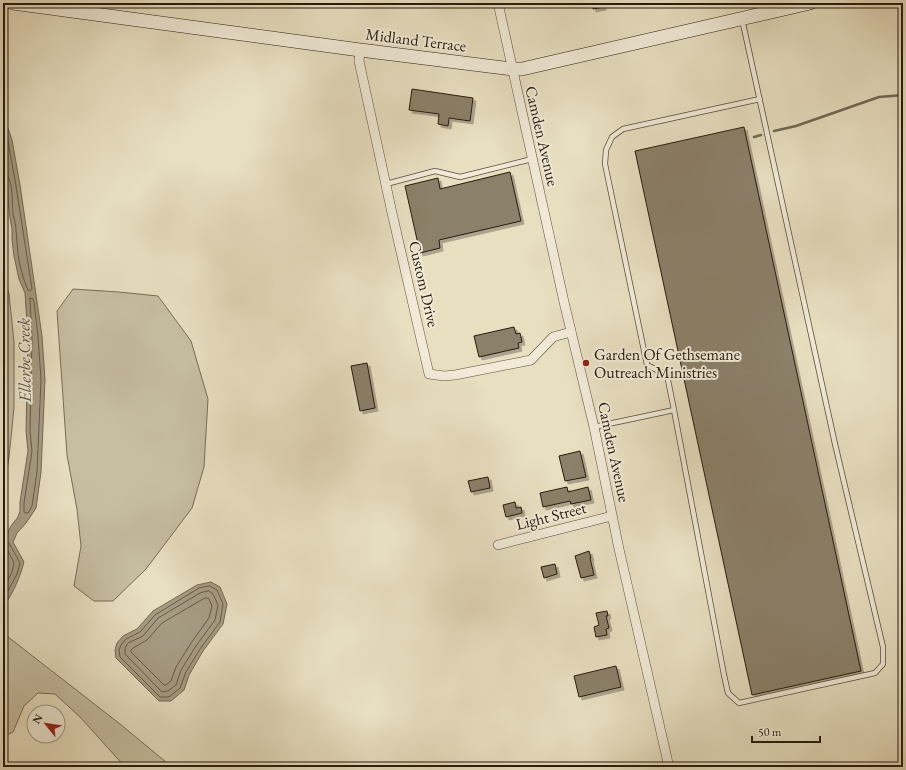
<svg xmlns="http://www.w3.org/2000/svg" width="906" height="770" font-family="'EB Garamond',serif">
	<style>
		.green { fill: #c7bea2; stroke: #776c58 }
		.water { fill: #a69c84; stroke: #736854 }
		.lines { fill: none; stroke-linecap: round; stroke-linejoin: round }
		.shore { stroke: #665b48; stroke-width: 1 }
		.stream { stroke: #736854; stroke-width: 2.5 }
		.building { fill: #8b806b; stroke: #271a0d; filter: url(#shadow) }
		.lane-casing { stroke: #574b3a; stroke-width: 6 }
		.street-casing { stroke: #574b3a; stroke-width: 10 }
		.secondary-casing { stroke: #271a0d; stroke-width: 14 }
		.lane { stroke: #f0ead7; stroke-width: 4.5 }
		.street { stroke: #f0ead7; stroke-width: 9 }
		.secondary { stroke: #f0ead7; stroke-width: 13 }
		.poi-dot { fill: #8f2418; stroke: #f0ead7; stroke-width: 1.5 }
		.labels { text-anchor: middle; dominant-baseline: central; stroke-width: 4; stroke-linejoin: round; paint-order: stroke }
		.street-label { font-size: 16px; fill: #271a0d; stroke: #f0ead7 }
		.poi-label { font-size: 16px; fill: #271a0d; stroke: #f0ead7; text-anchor: start }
		.water-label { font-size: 17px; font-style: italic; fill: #5a4e3d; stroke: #f0ead7 }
	</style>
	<defs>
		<filter id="shadow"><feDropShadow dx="3" dy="3" stdDeviation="0" flood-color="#0004"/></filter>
	</defs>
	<rect width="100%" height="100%" fill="#e8dfc1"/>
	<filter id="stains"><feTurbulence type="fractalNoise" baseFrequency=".005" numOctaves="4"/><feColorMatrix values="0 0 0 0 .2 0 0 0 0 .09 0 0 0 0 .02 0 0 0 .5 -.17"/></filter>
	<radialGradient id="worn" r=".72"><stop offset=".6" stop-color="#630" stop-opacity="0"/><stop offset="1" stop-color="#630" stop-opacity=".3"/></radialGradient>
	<path class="green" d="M3 213 7 242 4 278 9 294 14 342V408L9 457 3 499Z
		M73 289 119 292 158 296 191 341 208 399 204 467 192 508 146 569 113 601H94L74 586 81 546 77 509 67 455 57 311Z
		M3 633 120 724 172 767H125L81 718 55 694 38 693 24 706 13 732 3 737Z"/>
	<path class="water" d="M3 113 12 140 20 185 42 336 45 380 41 472 36 508 26 523 17 533 13 542 24 562C20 577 13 594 3 607V542L11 526 18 517 20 511V502L28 451 26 431 28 338 25 293 19 279 14 256 12 240V229L10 218 7 191 3 169Z
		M211 582 220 587 227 604 223 624 203 651 189 675 184 690 171 701H159L116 658 115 650 117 643 123 636 137 629 153 611 197 585Z"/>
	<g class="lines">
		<path class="shore" d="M3 126 8 141 16 186 32 289 30 291 28 290C23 279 20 267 18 254 17 246 17 238 16 230 16 224 14 219 13 214 12 204 13 182 7 175L3 174
			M30 298 33 299 34 302 38 336 41 380 37 472 32 506 28 513H26L24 512V503L32 451 30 431 32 338 30 300Z
			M3 543 8 542 9 543 20 563 17 574 3 600
			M3 548 7 549 14 563 12 572 3 590
			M210 586 217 590 223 604 220 622 200 649 186 672 180 688 169 697H160L120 657 119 650 121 645 126 639 140 632 155 615 199 588Z
			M209 591 213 594 218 605 215 620 196 646 181 670 176 685 168 691 162 692 125 654V648L128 643 143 636 158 618 200 593Z
			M207 598 209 599 212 606 209 618 191 643 176 667 171 681 166 685H164L131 652V650L133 648 147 640 162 623 203 599Z"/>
		<path class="stream" d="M774 131 796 126 879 97 903 95
			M754 137 761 135"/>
	</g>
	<path class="building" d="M592 3H603V7L593 9Z
		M412 89 473 98 470 121 449 118 448 126 438 124 439 114 409 110Z
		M744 127 861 671 752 695 635 151Z
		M510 172 521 221 439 240 440 248 420 253 405 186 438 178 440 189Z
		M514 327 516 334 520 333 522 342 518 343 519 348 479 357 474 336Z
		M367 363 375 408 360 411 351 366Z
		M580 451 586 477 565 481 559 456Z
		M488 477 490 488 471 492 468 481Z
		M567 487 568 492 588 487 591 500 571 504 570 501 543 507 540 493Z
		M515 502 516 508 521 507 522 513 506 517 503 505Z
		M589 551 591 558H590L594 575 581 578 575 556Z
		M555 564 557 574 544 578 541 567Z
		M607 611 608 616H606L609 628 606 629 607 635 596 637 594 627 599 625 596 613Z
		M616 666 621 687 579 697 574 676Z"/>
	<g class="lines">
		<defs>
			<path id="lane" d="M386 184 435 171 460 177 532 159
				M674 410 667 375 647 365 605 164 606 150 612 137 623 129 760 99
				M594 427 674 410 724 675 728 693 739 703 875 673 883 664V647L835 444 742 19"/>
			<path id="street" d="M498 3 564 302 594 427 619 549 669 767
				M360 50 359 61 392 213 429 374 444 376 455 375 531 360 553 337 571 332
				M498 545 612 516"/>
			<path id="secondary" d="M13 3 360 50 512 69H522L548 63 810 3"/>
		</defs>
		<use href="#lane" class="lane-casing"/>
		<use href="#street" class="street-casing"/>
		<use href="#secondary" class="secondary-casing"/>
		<use href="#lane" class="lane"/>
		<use href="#street" class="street"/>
		<use href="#secondary" class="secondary"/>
	</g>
	<circle class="poi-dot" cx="586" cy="363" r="4"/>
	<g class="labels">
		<g class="street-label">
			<text transform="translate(416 40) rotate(7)">Midland Terrace</text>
			<text transform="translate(542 136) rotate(77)">Camden Avenue</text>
			<text transform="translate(424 284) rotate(77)">Custom Drive</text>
			<text transform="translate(614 452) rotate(78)">Camden Avenue</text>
			<text transform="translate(551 516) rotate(-14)">Light Street</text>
		</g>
		<g class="poi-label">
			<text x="594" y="354">Garden Of Gethsemane<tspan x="594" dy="18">Outreach Ministries</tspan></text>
		</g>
		<g class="water-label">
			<text transform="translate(24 360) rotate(-91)">Ellerbe Creek</text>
		</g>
	</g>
	<rect width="906" height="770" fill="none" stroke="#e8dfc1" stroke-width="16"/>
	<rect x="4" y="4" width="898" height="762" fill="none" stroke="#271a0d" stroke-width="2"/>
	<rect x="8" y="8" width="890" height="754" fill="none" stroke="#271a0d"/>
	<g transform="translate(46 724) rotate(300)"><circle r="19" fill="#f0ead7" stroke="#a09786"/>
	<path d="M0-3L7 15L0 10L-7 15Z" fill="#8f2418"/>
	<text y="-6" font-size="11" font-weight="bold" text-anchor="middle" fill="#271a0d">N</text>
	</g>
	<path d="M752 736v6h68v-6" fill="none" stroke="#271a0d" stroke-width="2"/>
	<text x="758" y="736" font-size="12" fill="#271a0d" stroke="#f0ead7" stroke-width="3" paint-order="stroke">50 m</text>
	<rect width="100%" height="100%" filter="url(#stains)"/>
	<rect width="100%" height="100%" fill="url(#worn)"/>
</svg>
